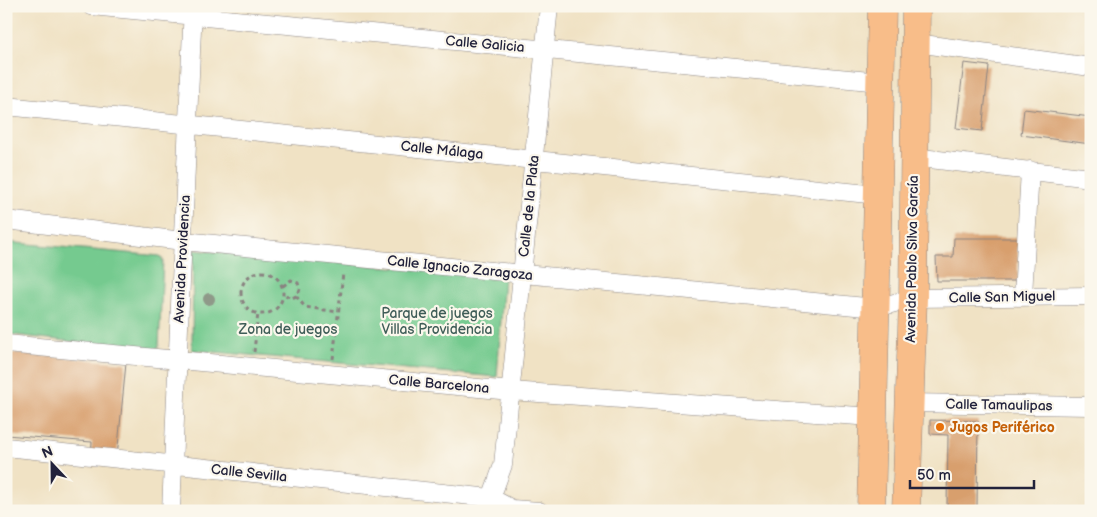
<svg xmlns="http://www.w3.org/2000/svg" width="1097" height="517" font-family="'Balsamiq Sans',sans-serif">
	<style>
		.green { fill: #74ca8f; stroke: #4b7665 }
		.building { fill: #d89f6d }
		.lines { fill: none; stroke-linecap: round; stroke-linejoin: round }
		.street-casing { stroke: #898280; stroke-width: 19 }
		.primary-casing { stroke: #898280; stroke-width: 29 }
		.path { stroke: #898280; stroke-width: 3; stroke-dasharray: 4 4; stroke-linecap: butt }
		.street { stroke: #fff; stroke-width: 18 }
		.primary { stroke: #f8bd89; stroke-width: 28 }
		.tree { fill: #8f9989 }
		.food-dot { fill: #e8710a; stroke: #fbf7ec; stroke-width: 2 }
		.labels { text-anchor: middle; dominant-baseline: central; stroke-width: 4.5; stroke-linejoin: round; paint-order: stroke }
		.street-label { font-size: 14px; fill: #22223b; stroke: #fbf7ec }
		.park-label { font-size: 14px; fill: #3f5d58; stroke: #fbf7ec }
		.food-label { font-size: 14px; font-weight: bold; fill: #c56008; stroke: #fbf7ec; text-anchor: start }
	</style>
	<rect width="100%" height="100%" fill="#fbf7ec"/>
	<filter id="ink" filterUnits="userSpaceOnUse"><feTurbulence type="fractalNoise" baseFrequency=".02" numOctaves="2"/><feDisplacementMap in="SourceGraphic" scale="10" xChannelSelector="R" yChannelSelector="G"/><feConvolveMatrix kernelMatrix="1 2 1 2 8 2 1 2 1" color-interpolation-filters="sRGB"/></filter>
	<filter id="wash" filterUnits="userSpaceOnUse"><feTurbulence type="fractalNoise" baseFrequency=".0096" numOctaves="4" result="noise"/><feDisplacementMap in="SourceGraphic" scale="20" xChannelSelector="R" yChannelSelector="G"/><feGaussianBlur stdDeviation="1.12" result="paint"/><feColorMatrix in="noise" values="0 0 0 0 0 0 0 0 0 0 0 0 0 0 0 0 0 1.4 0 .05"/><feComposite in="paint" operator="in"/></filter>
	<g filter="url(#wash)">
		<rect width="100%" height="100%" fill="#f0e2c4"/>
		<path class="green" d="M6 242 160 256 163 260 159 346 153 351 6 334Z
			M193 250 504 277 497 377 192 350Z"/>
		<g id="blocks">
			<path class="building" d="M964 63 989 66 982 131 956 128Z
				M1024 109 1091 117V144L1021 135Z
				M954 238H1018V281H937L936 257H953Z
				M6 352 126 363 117 457 91 455 92 442 6 435Z
				M930 420 978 421 977 508 947 507 948 435 930 434Z"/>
		</g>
	</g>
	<g filter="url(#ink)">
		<use href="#blocks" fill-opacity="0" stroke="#898280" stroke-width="1"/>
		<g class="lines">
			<defs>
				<path id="street" d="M91 6 880 82
					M916 43 1091 67
					M6 106 878 195
					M913 157 1091 178
					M6 220 183 241 876 308 913 298 1091 296
					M1023 296 1030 170
					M6 344 511 391 872 417
					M908 403 1091 406
					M6 447 491 498 512 509 539 511
					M490 509 491 498 503 465 549 6
					M171 511 193 6"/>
				<path id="primary" d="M871 511 882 6
					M906 511 913 298 916 6"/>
			</defs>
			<use href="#street" class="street-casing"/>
			<use href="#primary" class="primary-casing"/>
			<path class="path" d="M241 293a21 21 0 1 1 42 0a21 21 0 1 1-42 0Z
				M283 286 291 280 298 283 300 289 298 295 292 298 283 294
				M296 296 305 307 338 312
				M254 352 258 313
				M333 359 343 273"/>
			<use href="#street" class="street"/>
			<use href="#primary" class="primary"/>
		</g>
		<circle class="tree" cx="209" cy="299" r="6"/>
	</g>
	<circle class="food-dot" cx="940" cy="427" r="5"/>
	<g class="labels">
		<g class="street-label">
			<text transform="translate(485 44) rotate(5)">Calle Galicia</text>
			<text transform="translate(442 150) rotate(6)">Calle Málaga</text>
			<text transform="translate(529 206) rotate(-84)">Calle de la Plata</text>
			<text transform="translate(182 259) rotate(-87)">Avenida Providencia</text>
			<text transform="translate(912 259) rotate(-89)">Avenida Pablo Silva García</text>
			<text transform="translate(460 268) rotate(6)">Calle Ignacio Zaragoza</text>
			<text transform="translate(1002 297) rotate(-1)">Calle San Miguel</text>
			<text transform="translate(439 384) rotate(5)">Calle Barcelona</text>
			<text transform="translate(999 405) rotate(1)">Calle Tamaulipas</text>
			<text transform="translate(249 473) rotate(6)">Calle Sevilla</text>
		</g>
		<g class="park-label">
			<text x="437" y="313">Parque de juegos<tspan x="437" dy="16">Villas Providencia</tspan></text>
			<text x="288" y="329">Zona de juegos</text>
		</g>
		<g class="food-label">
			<text x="950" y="427">Jugos Periférico</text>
		</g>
	</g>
	<rect width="1097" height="517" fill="none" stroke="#fbf7ec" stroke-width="25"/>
	<g transform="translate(52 464) rotate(338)" stroke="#fbf7ec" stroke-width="4" paint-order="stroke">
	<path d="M0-4L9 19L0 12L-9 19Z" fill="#22223b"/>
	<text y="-8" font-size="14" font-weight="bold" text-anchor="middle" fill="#22223b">N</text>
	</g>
	<path d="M910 480v8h124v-8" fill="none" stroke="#22223b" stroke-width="2.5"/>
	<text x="917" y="480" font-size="15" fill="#22223b" stroke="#fbf7ec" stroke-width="4" paint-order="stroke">50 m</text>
</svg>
